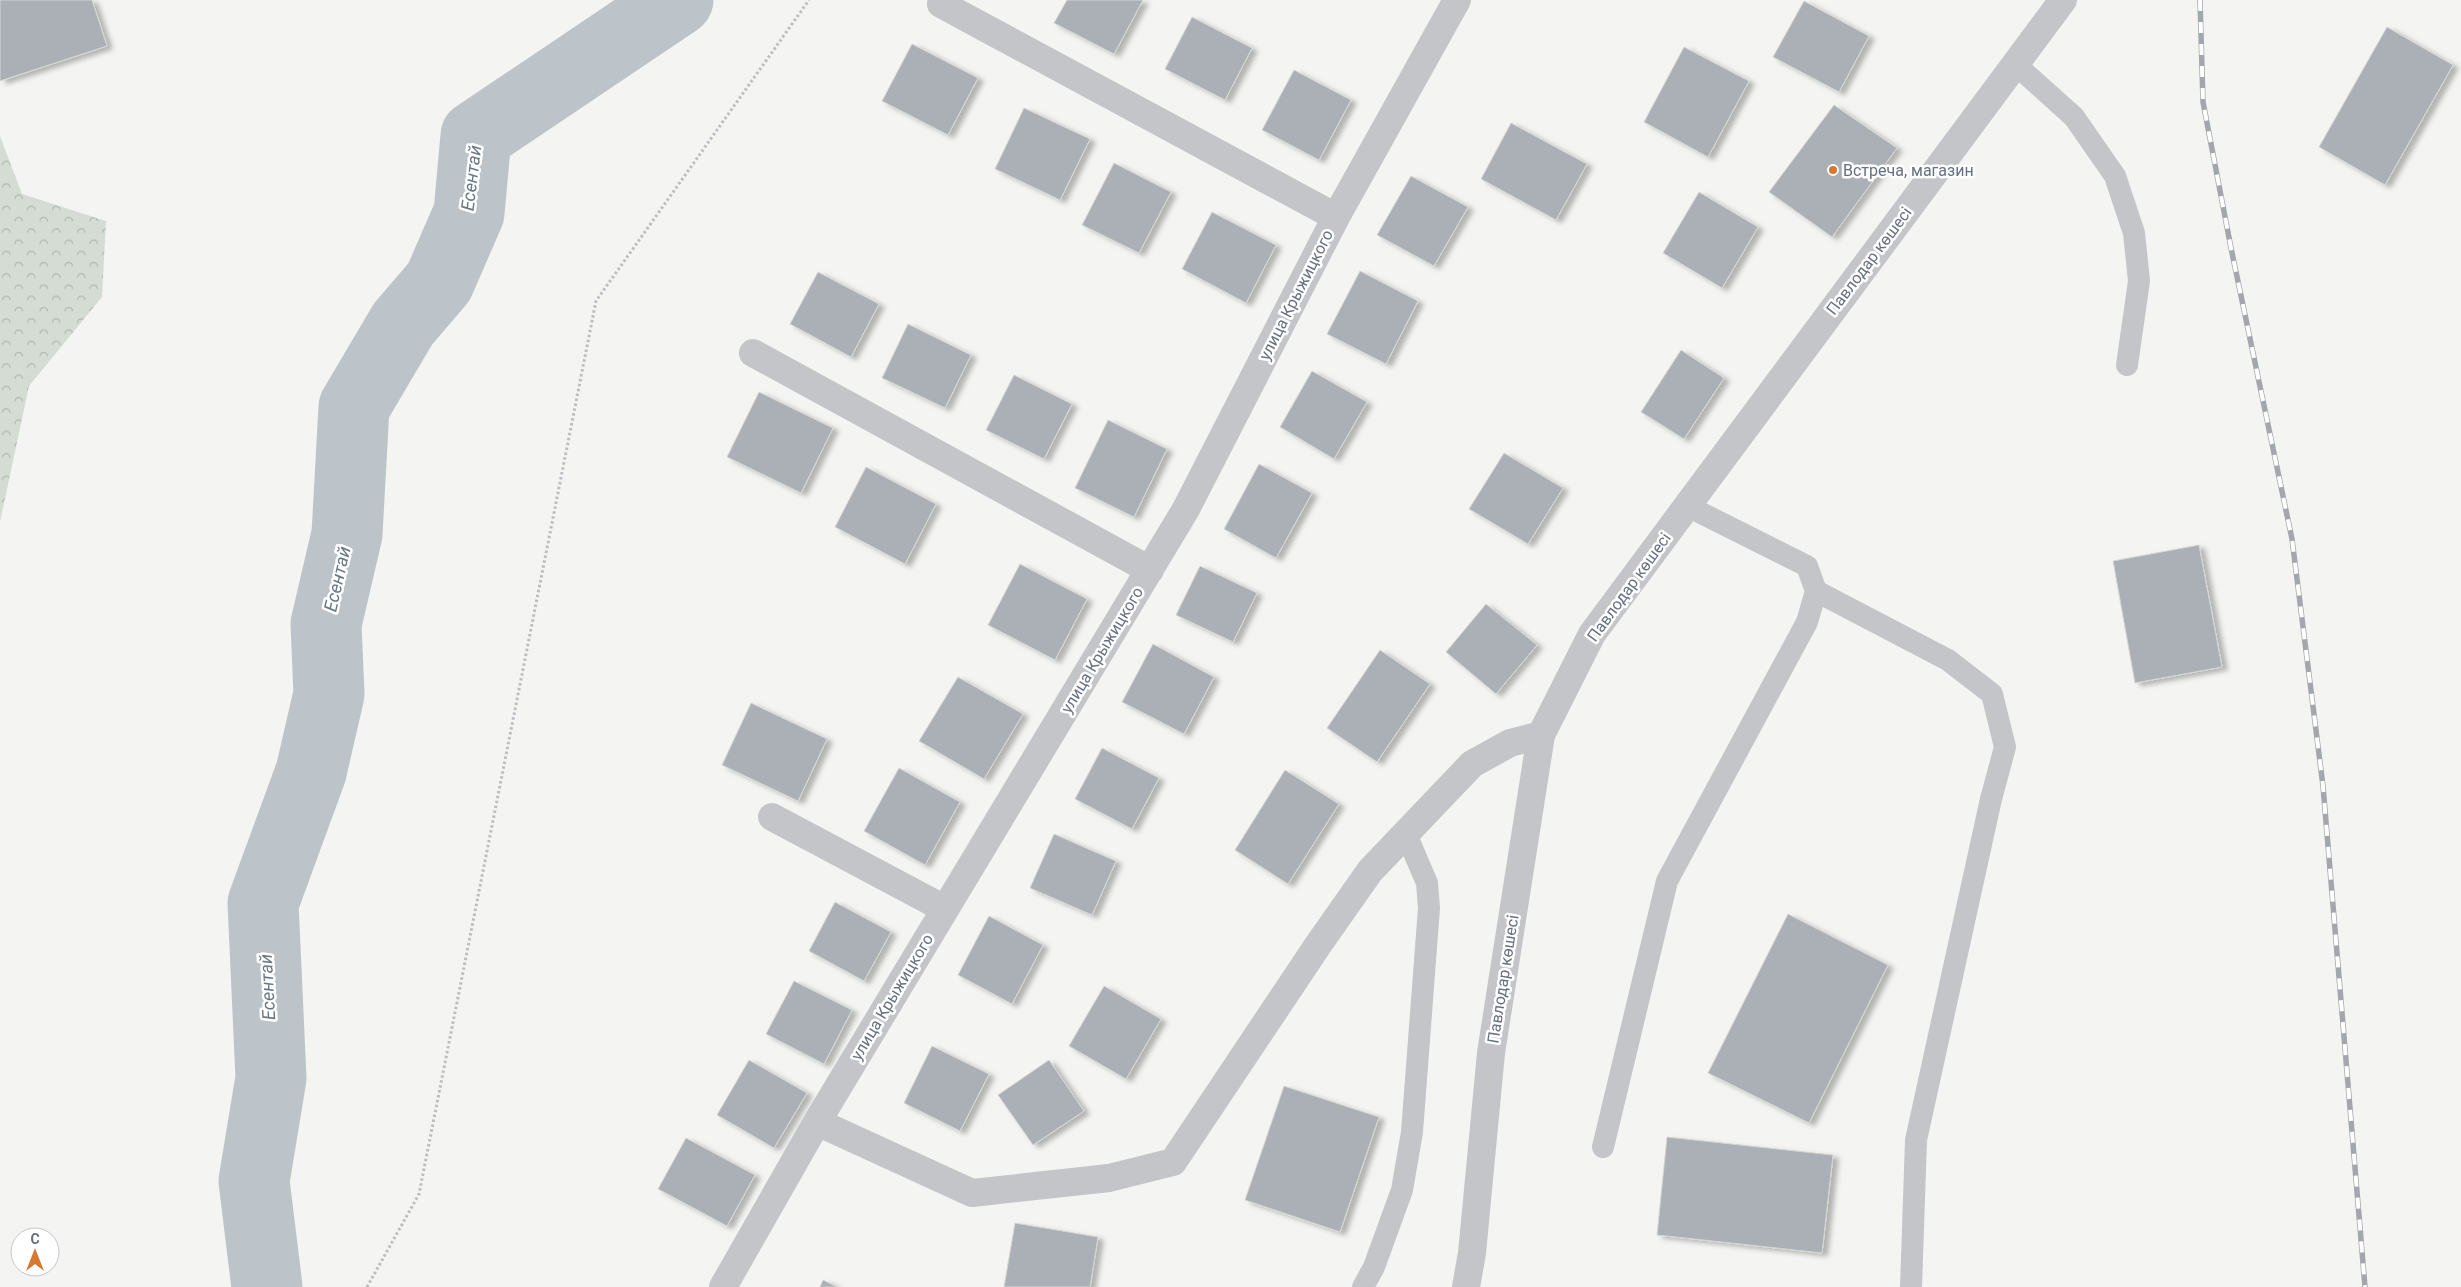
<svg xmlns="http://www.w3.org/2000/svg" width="2461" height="1287" font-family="Roboto,sans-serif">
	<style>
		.forest { fill: url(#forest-crowns) }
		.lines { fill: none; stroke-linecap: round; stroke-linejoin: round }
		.river { stroke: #bcc4c9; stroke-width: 71 }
		.building { fill: #aab0b6; stroke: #d6d6d4; filter: url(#shadow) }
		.path { stroke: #bcbdc0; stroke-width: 3; stroke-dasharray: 2.5 2.5; stroke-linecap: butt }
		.service { stroke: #c3c5c9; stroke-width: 22 }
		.minor { stroke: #c3c5c9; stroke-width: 28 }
		.tertiary { stroke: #c3c5c9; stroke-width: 28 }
		.rail-casing { stroke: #a3a7ad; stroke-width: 5.5 }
		.rail { stroke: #fff; stroke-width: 4; stroke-dasharray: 11; stroke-linecap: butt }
		.poi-dot { fill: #d77730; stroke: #fff; stroke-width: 2 }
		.labels { text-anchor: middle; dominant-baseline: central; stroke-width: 5; stroke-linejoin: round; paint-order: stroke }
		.poi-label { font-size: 16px; fill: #667081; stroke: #fff; text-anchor: start }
		.street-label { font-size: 16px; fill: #667081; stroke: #fff }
		.water-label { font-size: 18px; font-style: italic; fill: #677785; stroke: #fff }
	</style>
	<defs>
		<pattern id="forest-crowns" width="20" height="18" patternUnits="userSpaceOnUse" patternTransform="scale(1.25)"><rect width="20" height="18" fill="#d5dcd3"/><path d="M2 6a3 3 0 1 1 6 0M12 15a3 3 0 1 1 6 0" fill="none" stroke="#b1b7b1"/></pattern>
		<filter id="shadow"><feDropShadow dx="5.5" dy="3" stdDeviation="2.5" flood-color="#0004"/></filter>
	</defs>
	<rect width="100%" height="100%" fill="#f4f5f2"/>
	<path class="forest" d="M0 136 22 194 106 221 102 297 29 386 0 522Z"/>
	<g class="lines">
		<path class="river" d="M267 1287 254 1181 271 1078 263 903 311 772 329 694 326 624 347 534 354 407 403 324 439 282 469 213 476 136 678 0"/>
	</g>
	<path class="building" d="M0 0H92L107 46 0 81Z
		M1067 0H1143L1114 54 1054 23Z
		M1804 1 1869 36 1839 92 1773 57Z
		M1192 17 1252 48 1225 100 1165 69Z
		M2387 27 2453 65 2385 185 2319 147Z
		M912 44 978 78 948 135 882 101Z
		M1684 47 1749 81 1708 157 1644 122Z
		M1294 70 1351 100 1319 160 1262 130Z
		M1834 105 1897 148 1832 237 1769 192Z
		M1024 108 1090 139 1060 200 995 169Z
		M1511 123 1587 164 1556 220 1481 179Z
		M1114 163 1171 192 1139 253 1082 225Z
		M1411 176 1468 207 1434 266 1377 235Z
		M1699 192 1758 227 1722 288 1663 253Z
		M1212 212 1276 245 1246 303 1182 269Z
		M1360 271 1418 301 1386 364 1327 334Z
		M818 272 879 304 851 357 790 324Z
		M908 324 971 355 945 408 882 378Z
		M1681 350 1724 378 1684 439 1641 412Z
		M1312 371 1367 402 1334 459 1280 427Z
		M1014 375 1072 404 1044 459 986 430Z
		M759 392 833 428 801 493 727 457Z
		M1108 420 1167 449 1134 517 1075 488Z
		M1504 453 1563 488 1528 544 1469 509Z
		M1259 464 1312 493 1276 558 1224 529Z
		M866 467 936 504 905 564 835 527Z
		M2199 545 2222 667 2135 683 2113 561Z
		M1020 564 1087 599 1055 660 988 625Z
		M1200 566 1257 593 1233 642 1176 615Z
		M1486 604 1537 645 1496 694 1446 652Z
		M1153 644 1214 677 1184 734 1122 702Z
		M1380 650 1430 684 1377 762 1327 728Z
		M958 677 1023 714 984 779 919 741Z
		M751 703 827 739 798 801 722 765Z
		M1102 748 1159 778 1132 829 1075 799Z
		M899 768 960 802 925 865 864 831Z
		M1285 770 1339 804 1288 884 1235 850Z
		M1054 834 1116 861 1092 915 1030 888Z
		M835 902 891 932 864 981 809 951Z
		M1788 914 1888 965 1809 1123 1708 1073Z
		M989 916 1043 945 1012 1004 958 975Z
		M794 981 852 1010 824 1064 766 1034Z
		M1104 986 1161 1019 1126 1079 1069 1046Z
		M932 1046 989 1074 960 1131 904 1103Z
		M749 1060 807 1093 774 1148 717 1115Z
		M1049 1060 1084 1111 1033 1145 998 1095Z
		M1284 1086 1379 1117 1340 1232 1245 1200Z
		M1667 1137 1833 1155 1822 1253 1657 1235Z
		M686 1138 755 1175 727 1226 658 1189Z
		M1015 1223 1098 1237 1090 1287H1004Z
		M823 1280 837 1287H820Z"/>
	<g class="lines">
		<path class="path" d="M367 1287 419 1194 596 301 809 0"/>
		<path class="service" d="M2015 64 2074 117 2115 176 2134 233 2139 281 2127 365
			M1816 591 1948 660 1992 694 2005 747 1991 799 1916 1140 1911 1287
			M1603 1147 1667 881 1807 622 1816 591 1807 566 1687 506
			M1363 1287 1374 1267 1402 1190 1412 1132 1429 908 1427 883 1406 834"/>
		<path class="minor" d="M941 4 1336 217
			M753 353 1150 570
			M772 817 945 909
			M817 1122 972 1193 1109 1178 1173 1162 1318 945 1370 871 1472 764 1510 743 1541 735
			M723 1287 817 1122 1186 509 1336 217 1457 0"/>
		<path class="tertiary" d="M1466 1287 1472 1253 1491 1053 1541 735 1592 634 2063 0"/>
		<defs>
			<path id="rail" d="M2200 0 2203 102 2231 248 2292 539 2323 786 2365 1287"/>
		</defs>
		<use href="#rail" class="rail-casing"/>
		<use href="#rail" class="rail"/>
	</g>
	<circle class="poi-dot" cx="1833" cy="170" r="5"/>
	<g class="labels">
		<g class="poi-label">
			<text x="1843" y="170">Встреча, магазин</text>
		</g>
		<g class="street-label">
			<text transform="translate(1869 261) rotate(-53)">Павлодар көшесі</text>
			<text transform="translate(1296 295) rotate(-63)">улица Крыжицкого</text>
			<text transform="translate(1629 587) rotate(-54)">Павлодар көшесі</text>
			<text transform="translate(1102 650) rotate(-59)">улица Крыжицкого</text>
			<text transform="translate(1503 979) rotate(-81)">Павлодар көшесі</text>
			<text transform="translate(892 997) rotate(-59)">улица Крыжицкого</text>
		</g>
		<g class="water-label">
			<text transform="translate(471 178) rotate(-83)">Есентай</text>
			<text transform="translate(337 579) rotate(-77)">Есентай</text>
			<text transform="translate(267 987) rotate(-93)">Есентай</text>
		</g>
	</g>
	<g transform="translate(35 1252)"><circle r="24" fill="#ffffff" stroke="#c2c6cd"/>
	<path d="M0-4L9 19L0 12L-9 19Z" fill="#d77730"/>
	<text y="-8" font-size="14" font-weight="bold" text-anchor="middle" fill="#667081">С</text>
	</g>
</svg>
